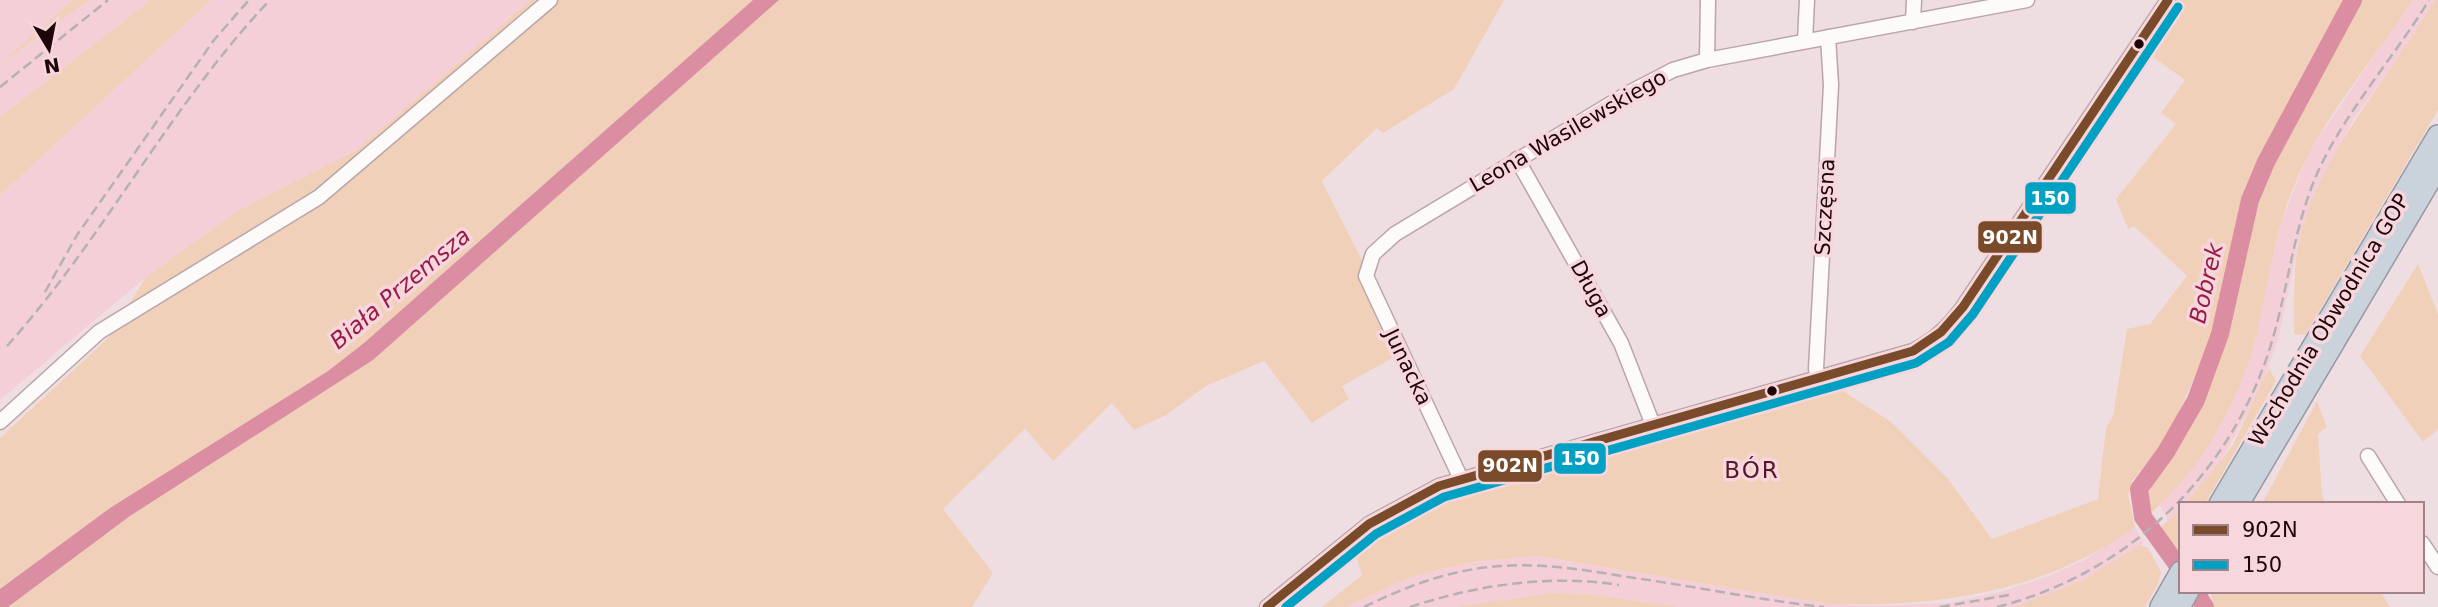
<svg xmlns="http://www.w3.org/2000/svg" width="2438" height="607" font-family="'DejaVu Sans',sans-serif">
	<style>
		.built { fill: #f4cfd7 }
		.green { fill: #f1d0b9 }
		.water { fill: #db8ea2 }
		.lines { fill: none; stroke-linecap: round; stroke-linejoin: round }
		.river { stroke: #db8ea2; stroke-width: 18 }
		.minor-casing { stroke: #baa5a9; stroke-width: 17 }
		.highway-casing { stroke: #9699a3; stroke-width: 24 }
		.minor { stroke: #fdfafa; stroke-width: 14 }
		.highway { stroke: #cad3dc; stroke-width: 21 }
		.rail { stroke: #b5b0b1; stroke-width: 2.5; stroke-dasharray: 10 5; stroke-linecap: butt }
		.bus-1-casing { stroke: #f7d6dc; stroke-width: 14 }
		.bus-2-casing { stroke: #f7d6dc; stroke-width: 14 }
		.bus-1 { stroke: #7a4b2a; stroke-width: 9 }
		.bus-2 { stroke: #02a1c4; stroke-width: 9 }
		.bus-dot { fill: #1e040b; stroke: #f7d6dc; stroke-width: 2.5 }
		.labels { text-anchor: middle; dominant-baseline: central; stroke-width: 7; stroke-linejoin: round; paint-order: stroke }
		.street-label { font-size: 21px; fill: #1e040b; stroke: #f7d6dc }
		.water-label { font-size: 23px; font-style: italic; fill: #981c4a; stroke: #f7d6dc }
		.neighbourhood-label { font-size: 23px; letter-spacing: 2px; fill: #56172b; stroke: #f7d6dc }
		.line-badge { stroke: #f7d6dc; stroke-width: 2.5 }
		.badge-label { font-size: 19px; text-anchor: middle; font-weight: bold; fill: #fff }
	</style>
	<rect width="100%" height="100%" fill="#efdee1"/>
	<path class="built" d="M0 0H73L0 63Z
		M89 0H151L0 117V64Z
		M211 0H531L355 151 239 210 146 277 0 400V195Z
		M2412 0H2435L2417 32 2355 117 2318 186 2299 239 2279 336 2260 390 2220 463 2195 495 2186 504H2181V509L2168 521 2160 505 2213 438 2225 418 2247 366 2282 220 2309 152Z
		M2135 527 2143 543 2113 564 2063 590 2014 607H1681L1588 594 1551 593 1455 607H1346L1406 579 1436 570 1475 562 1537 556 1829 604 1877 606 1947 603 2000 592 2047 577 2084 560Z"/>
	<path class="green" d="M73 0H89L0 64V63Z
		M151 0H211L0 195V117Z
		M531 0H753L364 343 328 371 110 508 0 589V438L108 338 146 277 239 210 355 151Z
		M779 0H1504L1454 89 1383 133 1377 128 1322 181 1407 350 1342 386 1349 399 1312 423 1264 361 1206 386 1166 415 1134 430 1112 403 1053 461 1025 429 943 509 993 573 972 607H8L130 516 373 360Z
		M2176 0H2412C2375 60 2325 113 2297 179 2275 228 2269 281 2257 333 2240 401 2203 467 2150 514 2142 491 2159 475 2172 457 2206 411 2224 353 2236 298L2223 292 2214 332 2177 417 2161 446 2132 481 2128 495 2135 527C2045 592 1939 607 1829 604L1537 556 1474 562 1436 570 1406 579 1346 607H1322L1362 575 1355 553 1445 502 1838 388 1890 421 1948 479 1992 539 2098 499 2106 428 2113 416 2127 329 2150 324 2187 276 2134 226 2128 229 2116 199 2176 124 2161 113 2185 80 2143 50Z
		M2435 0H2438V110L2305 335 2294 334C2295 303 2292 266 2300 237 2324 146 2389 80 2435 0Z
		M2418 264 2438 314V429L2423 442 2360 356Z
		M2269 368 2276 381 2205 504H2186L2233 445Z
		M2317 401 2327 427 2318 434 2322 495 2326 504H2262Z
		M2181 509V546L2177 553 2159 529Z
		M2140 545 2148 548 2161 572 2158 584 2145 607H2014L2082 581Z
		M2210 591H2380L2390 607H2214Z
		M1551 593 1588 594 1681 607H1455Z"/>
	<path class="water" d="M753 0H779L373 360 130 516 8 607H0V589L110 508 328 371 364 343Z"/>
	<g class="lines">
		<path class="river" d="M2181 570 2143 517 2139 489 2166 452 2196 400 2220 334 2250 200 2266 162 2353 0
			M2195 591 2205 607"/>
		<defs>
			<path id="minor" d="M1913 22 1914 0
				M1805 41 1807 0
				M1707 60 1708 0
				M1517 159 1621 343 1653 425
				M1819 378 1816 369 1831 85 1828 37
				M0 422 99 332 319 197 550 0
				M2368 456 2398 504
				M1461 479 1366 276 1373 254 1395 234 1627 94 1673 70 1707 60 2027 0
				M2422 543 2438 567
				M1267 607 1369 524 1439 486 1913 351C1935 340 1948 327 1963 307L2168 0"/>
			<path id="highway" d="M2220 504 2438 136
				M2238 504 2438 166
				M2161 607 2181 572
				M2179 607 2188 591"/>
		</defs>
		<use href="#minor" class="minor-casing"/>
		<use href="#highway" class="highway-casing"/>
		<use href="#minor" class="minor"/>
		<use href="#highway" class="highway"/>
		<path class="rail" d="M0 87 108 0
			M45 292 77 235 214 40 249 0
			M7 346C104 238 171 104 270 0
			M1364 607C1407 586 1452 569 1501 566 1544 563 1586 570 1628 577 1693 586 1759 600 1824 607
			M1410 607C1477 585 1549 574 1619 585
			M1940 607 2009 595
			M1997 607C2137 571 2242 463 2277 323 2291 269 2297 215 2321 165 2350 106 2395 56 2429 0"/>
		<defs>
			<path id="bus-1" d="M1267 607 1369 524 1439 486 1913 351 1941 332 1963 307 2168 0"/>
			<path id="bus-2" d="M1286 607 1376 534 1444 497 1916 363 1949 342 1973 314 2178 7"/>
		</defs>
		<use href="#bus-1" class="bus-1-casing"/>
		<use href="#bus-2" class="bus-2-casing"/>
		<use href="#bus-1" class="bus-1"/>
		<use href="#bus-2" class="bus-2"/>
	</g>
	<g class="bus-dot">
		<circle cx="2139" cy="44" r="6"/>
		<circle cx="1772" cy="391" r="6"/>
	</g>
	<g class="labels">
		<g class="street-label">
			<text transform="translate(1568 131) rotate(-30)">Leona Wasilewskiego</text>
			<text transform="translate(1825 207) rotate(-87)">Szczęsna</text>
			<text transform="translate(1591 289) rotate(61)">Długa</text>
			<text transform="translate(2329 320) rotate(-59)">Wschodnia Obwodnica GOP</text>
			<text transform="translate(1408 367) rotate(64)">Junacka</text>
		</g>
		<g class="water-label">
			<text transform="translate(2206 283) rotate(-77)">Bobrek</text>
			<text transform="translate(400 288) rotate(-40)">Biała Przemsza</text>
		</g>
		<g class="neighbourhood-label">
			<text x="1752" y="470">BÓR</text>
		</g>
	</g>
	<g class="line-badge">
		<rect x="2024" y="181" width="53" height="34" rx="7" fill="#02a1c4"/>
		<rect x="1977" y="220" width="66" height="34" rx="7" fill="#7a4b2a"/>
		<rect x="1553" y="442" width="54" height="33" rx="7" fill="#02a1c4"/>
		<rect x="1477" y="449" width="66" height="34" rx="7" fill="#7a4b2a"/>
	</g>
	<g class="badge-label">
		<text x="2050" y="205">150</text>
		<text x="2010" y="244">902N</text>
		<text x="1580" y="465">150</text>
		<text x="1510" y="472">902N</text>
	</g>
	<rect x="2179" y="502" width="245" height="91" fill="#f7d6dc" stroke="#a08288" stroke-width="2"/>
	<rect x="2193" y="525" width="35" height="10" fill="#7a4b2a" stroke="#a08288" stroke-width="2"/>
	<text x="2242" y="537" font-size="21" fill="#1e040b">902N</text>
	<rect x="2193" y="560" width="35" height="10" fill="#02a1c4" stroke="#a08288" stroke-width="2"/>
	<text x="2242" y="572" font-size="21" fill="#1e040b">150</text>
	<g transform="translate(49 49) rotate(170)" stroke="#f7d6dc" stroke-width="5" paint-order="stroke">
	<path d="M0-5L12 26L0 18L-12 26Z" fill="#1e040b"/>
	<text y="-10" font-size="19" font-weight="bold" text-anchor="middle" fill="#1e040b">N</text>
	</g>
</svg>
